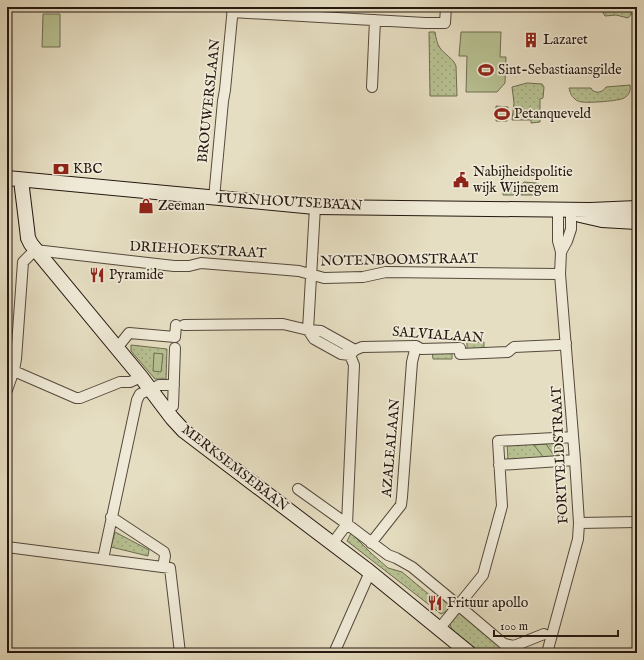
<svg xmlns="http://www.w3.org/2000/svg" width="644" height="660" font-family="'IM FELL English',serif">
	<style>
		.grass { fill: url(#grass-dots); stroke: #6e6c51 }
		.pitch { fill: #b7c192; stroke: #6e6c51 }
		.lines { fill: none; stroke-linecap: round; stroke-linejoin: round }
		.minor-casing { stroke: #55493c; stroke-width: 12 }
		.secondary-casing { stroke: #251710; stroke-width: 16 }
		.minor { stroke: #efead7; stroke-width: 10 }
		.secondary { stroke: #efead7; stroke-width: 14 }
		.labels { text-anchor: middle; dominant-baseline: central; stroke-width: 3.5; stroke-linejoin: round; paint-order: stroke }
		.poi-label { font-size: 14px; fill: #251710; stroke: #efead7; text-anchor: start }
		.street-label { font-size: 14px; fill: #251710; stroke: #efead7 }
	</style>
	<defs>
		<pattern id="grass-dots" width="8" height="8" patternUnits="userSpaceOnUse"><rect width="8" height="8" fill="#b7c192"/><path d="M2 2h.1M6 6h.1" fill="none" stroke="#9da57d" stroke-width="1.8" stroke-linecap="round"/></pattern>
	</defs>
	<rect width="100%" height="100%" fill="#e6dec2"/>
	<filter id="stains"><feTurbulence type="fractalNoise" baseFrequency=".005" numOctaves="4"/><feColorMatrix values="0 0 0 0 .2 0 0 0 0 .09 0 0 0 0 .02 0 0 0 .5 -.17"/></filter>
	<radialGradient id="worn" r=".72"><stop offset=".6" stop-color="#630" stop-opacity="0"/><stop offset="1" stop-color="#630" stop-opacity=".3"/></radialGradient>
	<path class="grass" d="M600 7H633L634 11 628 18 616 15 605 16Z
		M429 32H435C436 38 437 44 440 48 445 55 453 58 456 66L457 96H430Z
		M527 83 542 84 544 87 543 98 540 99V122L531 123V120H512L514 103 512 87Z
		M630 85C631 91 629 95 624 98 619 101 590 103 583 102 580 102 577 101 575 99 571 96 570 92 569 88H591L592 90C597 94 603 92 606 87Z
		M507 182 518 183V195H503V184Z
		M524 182 536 183 539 184 540 195H521L522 184Z
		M467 342H484V351H467Z
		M131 345 167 349 166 379H155L131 351Z
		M432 351H452V359H433Z
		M562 441 564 458 508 460 507 443Z
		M115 532 149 550 148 556 111 547Z
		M351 533 371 553 388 568 402 572 432 597 439 596C441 597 445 599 447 601 452 606 447 612 441 614L347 541Z
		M460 612 505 651 520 653H481L452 630 450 624Z"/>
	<path class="pitch" d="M43 14H60V47H42Z
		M461 32H501L500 57H506L505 83 497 92H466L467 56H459Z
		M496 106 508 107 507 121H496Z
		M154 353 163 354 161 372 153 371Z
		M546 444 555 457 544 458 534 445Z"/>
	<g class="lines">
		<defs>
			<path id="minor" d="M232 12 425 23H445L446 7
				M372 87 375 20
				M214 198 223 101 225 90 233 7
				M561 252 567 241 571 229V210
				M184 325 283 324 308 330 321 331 355 350 350 355 341 354 314 339 308 330 315 207
				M117 348 129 333 175 337 176 325
				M355 350 362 347 416 346 421 349 460 348V354L508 352 514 347 558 345 566 343
				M7 368 76 398H80L120 382H130L141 377
				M7 390 14 370 16 359 23 262 35 250 174 266H189L201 263 299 271 324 278 363 277 386 272 560 274
				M173 406 175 348
				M499 465 575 460
				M298 489 347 524 388 555 396 558 412 567 458 605 504 644 514 646 544 634
				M111 517 164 552 165 556 163 567
				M579 523 637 522
				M371 543 401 505 402 497 412 362 416 346
				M332 544 347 524 354 365 350 355
				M7 547 170 568 180 653
				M103 559 137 400 140 394 147 391 151 390 159 385H174
				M439 629 483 575 502 506 498 441 573 437
				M334 653 370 572
				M547 653 578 539 579 523 575 460 560 274 561 252 558 241V209"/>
			<path id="secondary" d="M7 178 315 207 590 210 637 208
				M21 180 27 229 28 238 31 244 141 377 172 418 184 431 366 569 469 653
				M580 215 602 220 637 222"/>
		</defs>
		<use href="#minor" class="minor-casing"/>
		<use href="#secondary" class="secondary-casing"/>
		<use href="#minor" class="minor"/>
		<use href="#secondary" class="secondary"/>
	</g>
	<defs>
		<symbol id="building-bare" viewBox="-9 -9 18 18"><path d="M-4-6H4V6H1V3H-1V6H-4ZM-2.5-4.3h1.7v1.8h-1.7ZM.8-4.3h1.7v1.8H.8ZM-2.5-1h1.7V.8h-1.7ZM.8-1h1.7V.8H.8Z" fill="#8f2418" stroke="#efead7" stroke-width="2.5" paint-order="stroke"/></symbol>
		<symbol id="stadium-bare" viewBox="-9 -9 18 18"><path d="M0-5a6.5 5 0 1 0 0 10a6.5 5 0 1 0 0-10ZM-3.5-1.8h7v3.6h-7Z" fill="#8f2418" stroke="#efead7" stroke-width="2.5" paint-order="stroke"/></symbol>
		<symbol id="bank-bare" viewBox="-9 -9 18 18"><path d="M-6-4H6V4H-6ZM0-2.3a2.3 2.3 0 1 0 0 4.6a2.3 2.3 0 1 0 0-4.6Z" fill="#8f2418" stroke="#efead7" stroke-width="2.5" paint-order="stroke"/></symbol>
		<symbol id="civic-bare" viewBox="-9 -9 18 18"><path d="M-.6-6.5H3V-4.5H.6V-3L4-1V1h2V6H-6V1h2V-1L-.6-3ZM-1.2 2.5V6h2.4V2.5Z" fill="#8f2418" stroke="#efead7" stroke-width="2.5" paint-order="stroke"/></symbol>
		<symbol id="shop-bare" viewBox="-9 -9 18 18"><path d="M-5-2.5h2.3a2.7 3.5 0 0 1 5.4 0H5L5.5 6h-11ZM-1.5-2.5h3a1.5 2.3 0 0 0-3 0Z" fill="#8f2418" stroke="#efead7" stroke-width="2.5" paint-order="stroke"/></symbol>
		<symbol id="restaurant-bare" viewBox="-9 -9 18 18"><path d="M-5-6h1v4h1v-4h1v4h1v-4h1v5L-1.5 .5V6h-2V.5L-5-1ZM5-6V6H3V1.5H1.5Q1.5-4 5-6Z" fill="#8f2418" stroke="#efead7" stroke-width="2.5" paint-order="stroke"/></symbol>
	</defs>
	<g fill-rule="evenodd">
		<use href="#building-bare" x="520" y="29" width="22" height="22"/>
		<use href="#stadium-bare" x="475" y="59" width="22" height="22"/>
		<use href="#stadium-bare" x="491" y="103" width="22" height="22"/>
		<use href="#bank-bare" x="50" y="158" width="22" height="22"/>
		<use href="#civic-bare" x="450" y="169" width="22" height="22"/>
		<use href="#shop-bare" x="135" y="195" width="22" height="22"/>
		<use href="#restaurant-bare" x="86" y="264" width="22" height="22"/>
		<use href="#restaurant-bare" x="424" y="592" width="22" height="22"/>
	</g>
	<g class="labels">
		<g class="poi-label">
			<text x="543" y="40">Lazaret</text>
			<text x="498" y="70">Sint-Sebastiaansgilde</text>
			<text x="514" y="114">Petanqueveld</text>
			<text x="73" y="169">KBC</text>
			<text x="473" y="172">Nabijheidspolitie<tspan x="473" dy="16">wijk Wijnegem</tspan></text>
			<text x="158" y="206">Zeeman</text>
			<text x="109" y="275">Pyramide</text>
			<text x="447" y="603">Frituur apollo</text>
		</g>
		<g class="street-label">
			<text transform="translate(209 101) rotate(-84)">BROUWERSLAAN</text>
			<text transform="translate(289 202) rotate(3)">TURNHOUTSEBAAN</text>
			<text transform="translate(198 250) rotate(3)">DRIEHOEKSTRAAT</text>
			<text transform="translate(399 260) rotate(-1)">NOTENBOOMSTRAAT</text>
			<text transform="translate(438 335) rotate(4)">SALVIALAAN</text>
			<text transform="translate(391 448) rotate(-85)">AZALEALAAN</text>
			<text transform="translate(560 455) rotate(-93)">FORTVELDSTRAAT</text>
			<text transform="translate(235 468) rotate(38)">MERKSEMSEBAAN</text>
		</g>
	</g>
	<rect width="644" height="660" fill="none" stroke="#e6dec2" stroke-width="24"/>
	<rect x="8" y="8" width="628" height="644" fill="none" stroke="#251710" stroke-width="2"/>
	<rect x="12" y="12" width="620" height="636" fill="none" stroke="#251710"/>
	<path d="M494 630v6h124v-6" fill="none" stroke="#251710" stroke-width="2"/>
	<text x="500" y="630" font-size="12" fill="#251710" stroke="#efead7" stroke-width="3" paint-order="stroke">100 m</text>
	<rect width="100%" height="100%" filter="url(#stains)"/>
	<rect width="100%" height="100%" fill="url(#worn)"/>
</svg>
